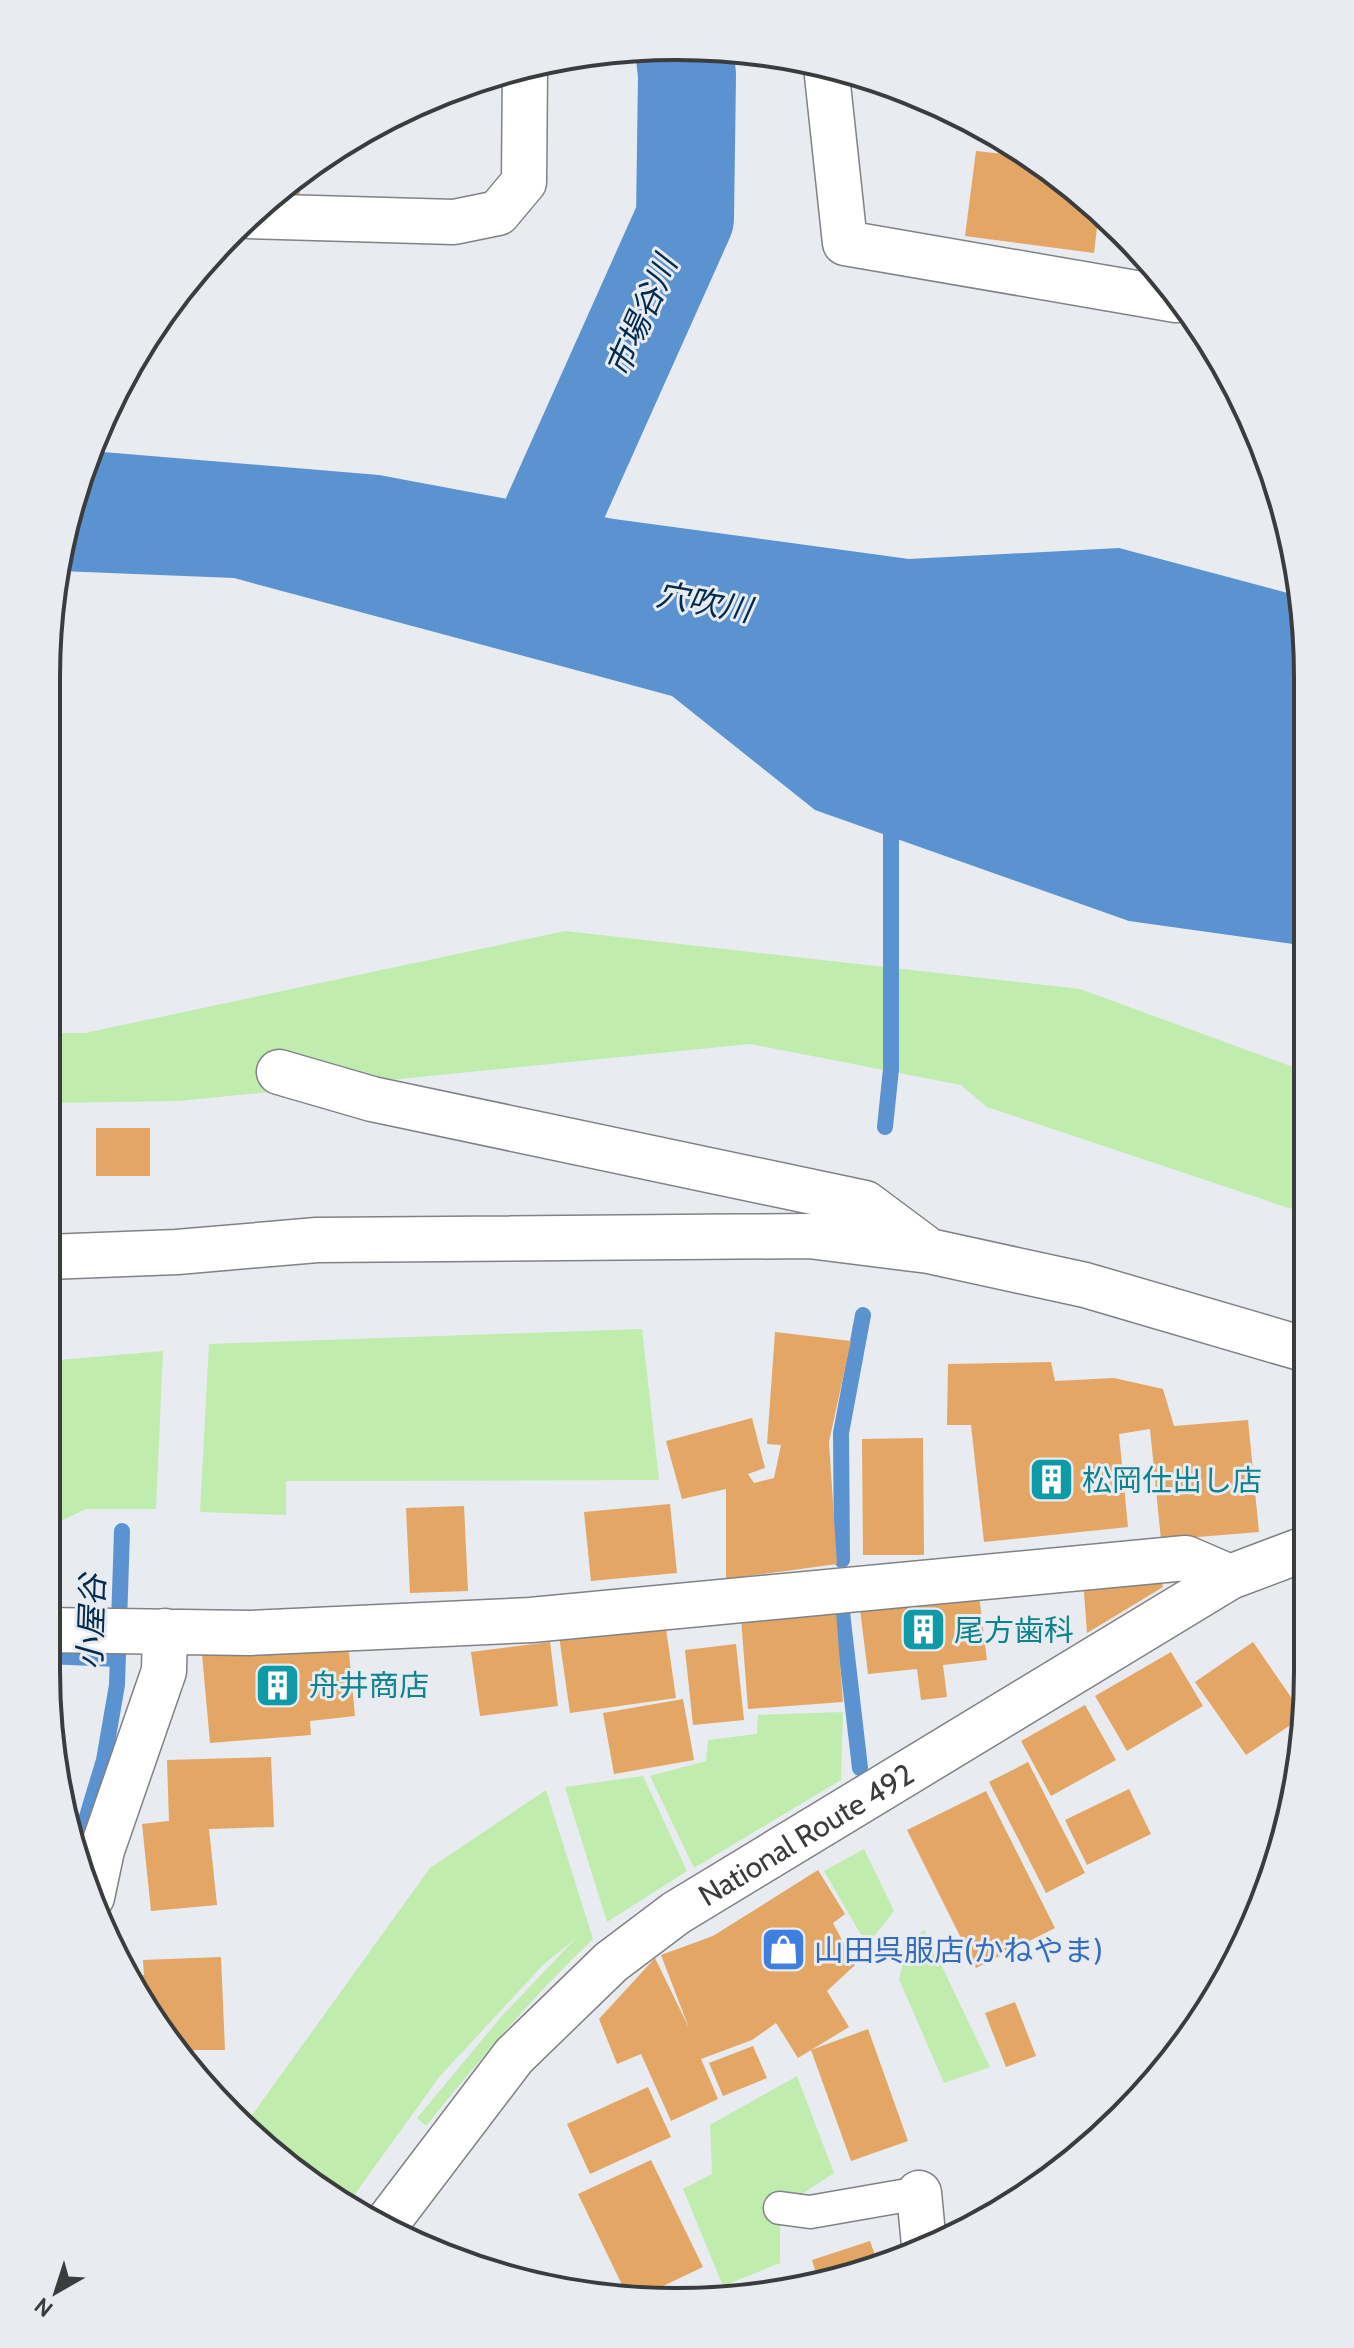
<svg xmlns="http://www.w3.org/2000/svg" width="1354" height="2348" font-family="Cabin,'Noto Sans JP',sans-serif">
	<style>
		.green { fill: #c0ecae }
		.water { fill: #5b93d1 }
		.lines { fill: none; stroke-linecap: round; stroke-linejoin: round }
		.stream { stroke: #5b93d1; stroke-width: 16 }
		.river { stroke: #5b93d1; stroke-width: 98 }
		.building { fill: #e3a664 }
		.lane-casing { stroke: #808286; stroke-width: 35 }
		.street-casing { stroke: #808286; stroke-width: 47 }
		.highway-casing { stroke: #808286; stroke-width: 47 }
		.lane { stroke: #fff; stroke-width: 32 }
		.street { stroke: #fff; stroke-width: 44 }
		.highway { stroke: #fff; stroke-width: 44 }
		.labels { text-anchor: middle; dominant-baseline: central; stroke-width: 6; stroke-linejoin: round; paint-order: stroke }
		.culture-label { font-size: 30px; fill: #0d838f; stroke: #e8ebef; text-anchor: start }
		.street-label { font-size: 30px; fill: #3b3c3e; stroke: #e8ebef }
		.shop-label { font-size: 30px; fill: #366cbe; stroke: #e8ebef; text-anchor: start }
		.water-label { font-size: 32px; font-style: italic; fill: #012a51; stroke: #e8ebef }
		.rim { fill: none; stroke: #3b3c3e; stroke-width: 4 }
	</style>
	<rect width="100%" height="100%" fill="#e8ebef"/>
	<path class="green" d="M565 931 1080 989 1307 1072V1214L987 1107 961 1085 750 1044 179 1101 47 1103V1033H85Z
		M642 1329 659 1480 286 1481V1515L200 1512 209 1344Z
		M163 1351 156 1509H86L46 1528V1441L59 1360Z
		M843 1712 841 1780 694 1868 650 1776 706 1761 708 1740 757 1734 758 1715Z
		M643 1776 687 1871 607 1922 565 1787Z
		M546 1790 593 1939C532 1997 479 2060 426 2126L417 2118 501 2017 576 1938 544 1964 440 2076 347 2205 345 2204 247 2122 430 1868Z
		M864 1849 894 1911 867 1945 824 1871Z
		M924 1929 990 2067 944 2083 899 1979 907 1949Z
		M797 2076 834 2173 780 2208V2263L723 2286 683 2189 712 2174 710 2125Z"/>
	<path class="water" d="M91 451 379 475 614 519 909 559 1119 548 1299 596 1307 635V946L1129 921 815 810 672 696 234 578 60 571 79 475Z"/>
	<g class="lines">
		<path class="stream" d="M885 1127 891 1069V817
			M842 1560 841 1433 863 1315
			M841 1604 860 1768
			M46 1656 118 1659
			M76 1853 104 1760 117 1685 122 1531"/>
		<path class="river" d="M527 571 685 218 687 75 684 47"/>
	</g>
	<path class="building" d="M976 151 1033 157 1099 211 1094 253 965 236Z
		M300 174V199L270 198Z
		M96 1128H150V1176H96Z
		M775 1332 851 1341 829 1442 837 1564 726 1579V1489L682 1499 666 1441 752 1418 765 1468 748 1474 754 1483 774 1478 781 1445 767 1444Z
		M1051 1362 1055 1381 1114 1378 1163 1389 1174 1426 1248 1420 1259 1532 1161 1540 1150 1429 1119 1434 1128 1527 984 1542 971 1425H947L948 1364Z
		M923 1438 924 1555H863L862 1439Z
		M670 1504 677 1573 591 1581 584 1512Z
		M464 1506 468 1591 410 1593 406 1508Z
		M1160 1569 1163 1587 1087 1633 1083 1579Z
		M978 1587 987 1660 943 1665 947 1697 921 1700 917 1669 868 1674 859 1601Z
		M836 1611 843 1702 748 1709 741 1618Z
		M665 1622 676 1698 570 1713 559 1636Z
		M348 1642 355 1716 310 1721 311 1735 210 1743 202 1654Z
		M550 1642 558 1706 480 1716 471 1652Z
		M1253 1642 1304 1716 1246 1755 1195 1682Z
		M736 1644 744 1720 693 1725 685 1650Z
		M1171 1652 1203 1706 1127 1751 1095 1696Z
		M683 1699 694 1760 614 1774 603 1713Z
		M1085 1705 1116 1760 1051 1796 1021 1741Z
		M271 1757 274 1827 209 1829 217 1905 151 1911 142 1824 169 1821 167 1760Z
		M1028 1762 1085 1873 1046 1893 989 1782Z
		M1129 1789 1151 1834 1087 1865 1065 1820Z
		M986 1791 1055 1928 976 1968 907 1830Z
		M818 1870 845 1914 833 1923 855 1965 827 1991 849 2027 798 2058 776 2023 752 2040 701 2059 718 2099 671 2121 641 2054 617 2064 599 2019 655 1958 689 2028 661 1955 713 1936Z
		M221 1957 225 2050H194L195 2072 176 2055 134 1975H144L143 1960Z
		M1015 2002 1036 2056 1006 2067 985 2013Z
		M868 2029 908 2141 851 2161 811 2050Z
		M753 2046 767 2078 723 2096 709 2063Z
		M648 2087 671 2137 590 2174 567 2124Z
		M651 2160 703 2267 640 2297 627 2295 578 2194Z
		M870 2241 876 2258 817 2277 812 2260Z
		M782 2278 785 2284 757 2289V2287Z"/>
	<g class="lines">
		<defs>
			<path id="lane" d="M780 2208 810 2212 919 2193"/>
			<path id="street" d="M826 66 845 243 1176 300
				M249 216 454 222 498 213 524 182 525 67
				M279 1072 372 1099 865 1203 924 1247
				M47 1257 177 1252 317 1240 809 1236 929 1251 1085 1285 1307 1350
				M46 1630 250 1633 531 1620 1186 1558 1230 1577
				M92 1897 102 1850 164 1671 165 1631
				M919 2193 924 2245"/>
			<g id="highway">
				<path id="s1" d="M387 2223 514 2056 611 1962 676 1913 1230 1577 1307 1548"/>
			</g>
		</defs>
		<use href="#lane" class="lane-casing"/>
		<use href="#street" class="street-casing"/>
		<use href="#highway" class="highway-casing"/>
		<use href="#lane" class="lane"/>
		<use href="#street" class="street"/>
		<use href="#highway" class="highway"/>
	</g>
	<defs>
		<symbol id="building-square" viewBox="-11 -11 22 22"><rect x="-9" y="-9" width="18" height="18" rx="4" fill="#0f9aa8" stroke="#e8ebef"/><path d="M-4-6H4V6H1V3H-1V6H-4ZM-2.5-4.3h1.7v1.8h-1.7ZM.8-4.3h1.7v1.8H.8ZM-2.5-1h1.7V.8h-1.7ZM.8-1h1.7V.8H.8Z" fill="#fff"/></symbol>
		<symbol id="shop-square" viewBox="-11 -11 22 22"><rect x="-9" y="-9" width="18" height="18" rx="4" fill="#3f7fe0" stroke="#e8ebef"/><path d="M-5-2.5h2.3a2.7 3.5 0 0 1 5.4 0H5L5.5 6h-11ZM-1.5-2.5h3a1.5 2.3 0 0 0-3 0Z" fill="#fff"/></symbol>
	</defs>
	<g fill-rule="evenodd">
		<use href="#building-square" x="1026" y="1454" width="51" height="51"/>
		<use href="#building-square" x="898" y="1604" width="51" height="51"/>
		<use href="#building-square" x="252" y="1660" width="51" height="51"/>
		<use href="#shop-square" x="758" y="1924" width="51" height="51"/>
	</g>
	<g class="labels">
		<g class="culture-label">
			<text x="1082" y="1480">松岡仕出し店</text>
			<text x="954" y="1630">尾方歯科</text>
			<text x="309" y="1685">舟井商店</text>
		</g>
		<g class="street-label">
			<text stroke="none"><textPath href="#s1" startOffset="578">National Route 492</textPath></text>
		</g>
		<g class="shop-label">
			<text x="814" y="1950">山田呉服店(かねやま)</text>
		</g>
		<g class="water-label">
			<text transform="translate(641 316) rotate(-66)">市場谷川</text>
			<text transform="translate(704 602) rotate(10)">穴吹川</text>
			<text transform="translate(91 1622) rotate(-88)">小屋谷</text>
		</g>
	</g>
	<path d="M0 0H1354V2348H0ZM677 60H677A617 617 0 0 1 1294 677V1671A617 617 0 0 1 677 2288H677A617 617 0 0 1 60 1671V677A617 617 0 0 1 677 60Z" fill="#e8ebef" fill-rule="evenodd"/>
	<path class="rim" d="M677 60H677A617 617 0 0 1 1294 677V1671A617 617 0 0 1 677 2288H677A617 617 0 0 1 60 1671V677A617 617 0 0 1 677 60Z"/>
	<g transform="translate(56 2292) rotate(219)" stroke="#e8ebef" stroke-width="6" paint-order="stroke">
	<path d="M0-6L14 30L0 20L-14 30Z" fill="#3b3c3e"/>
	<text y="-12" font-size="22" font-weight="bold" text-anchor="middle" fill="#3b3c3e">N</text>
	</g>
</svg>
